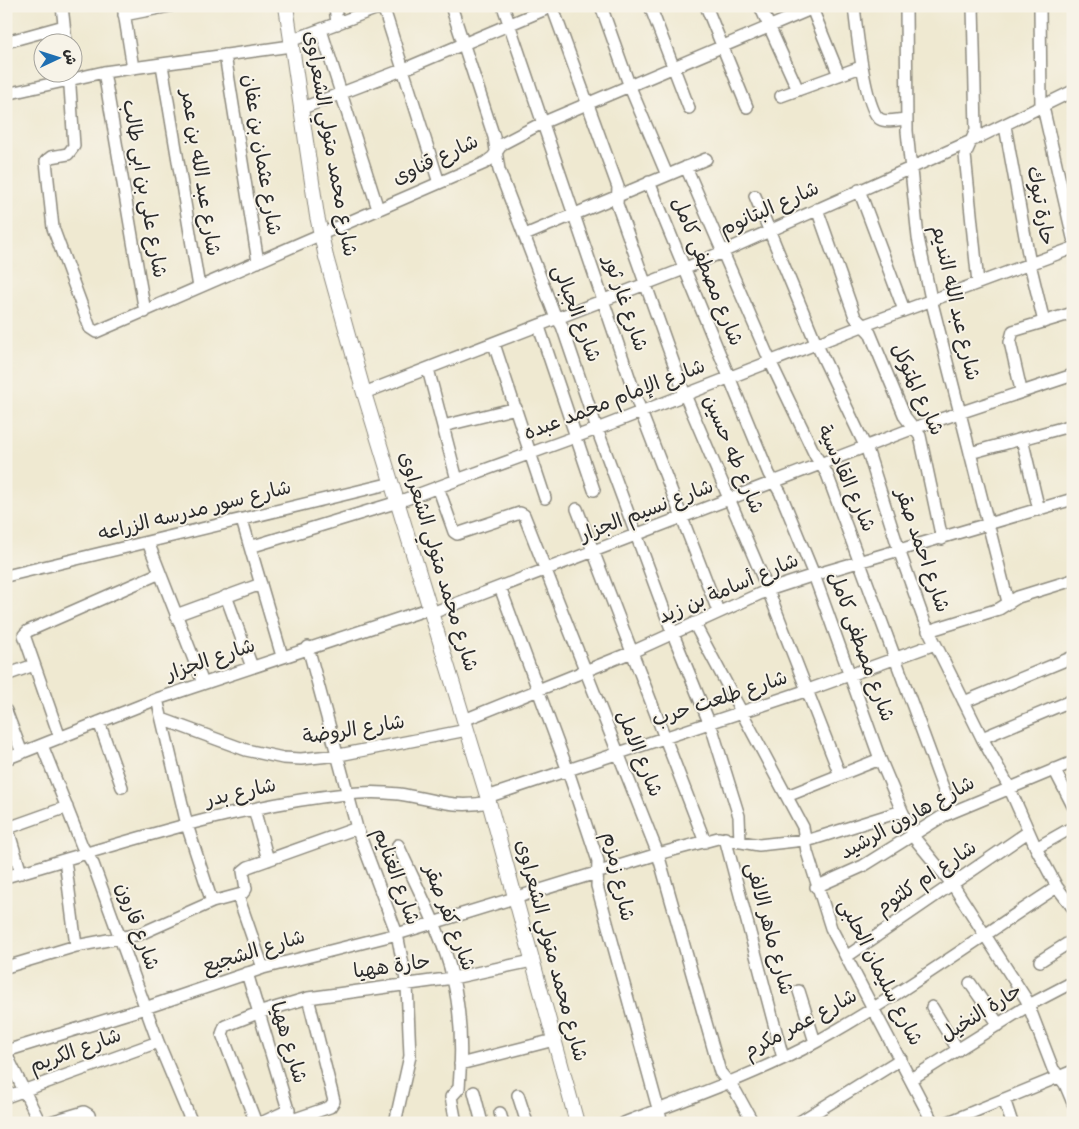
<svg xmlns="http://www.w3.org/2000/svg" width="1079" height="1129" font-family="'Indie Flower','Playpen Sans Arabic',sans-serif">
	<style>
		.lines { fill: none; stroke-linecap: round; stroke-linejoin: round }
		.minor-casing { stroke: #8d8a7e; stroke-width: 14 }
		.tertiary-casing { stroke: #8d8a7e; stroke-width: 16 }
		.minor { stroke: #fff; stroke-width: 11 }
		.tertiary { stroke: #fff; stroke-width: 14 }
		.labels { text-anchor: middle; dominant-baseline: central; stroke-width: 4; stroke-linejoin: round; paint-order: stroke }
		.street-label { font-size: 20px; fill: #2b2b2b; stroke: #f7f3e8 }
	</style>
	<rect width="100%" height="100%" fill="#f7f3e8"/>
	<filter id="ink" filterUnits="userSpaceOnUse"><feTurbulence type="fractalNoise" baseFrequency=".02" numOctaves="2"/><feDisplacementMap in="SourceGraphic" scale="10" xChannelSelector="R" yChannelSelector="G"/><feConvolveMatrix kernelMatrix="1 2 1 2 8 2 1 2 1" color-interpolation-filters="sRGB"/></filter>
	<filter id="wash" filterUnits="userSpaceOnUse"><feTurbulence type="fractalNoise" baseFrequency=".0096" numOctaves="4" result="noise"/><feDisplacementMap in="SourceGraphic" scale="20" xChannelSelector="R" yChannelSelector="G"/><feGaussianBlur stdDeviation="1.12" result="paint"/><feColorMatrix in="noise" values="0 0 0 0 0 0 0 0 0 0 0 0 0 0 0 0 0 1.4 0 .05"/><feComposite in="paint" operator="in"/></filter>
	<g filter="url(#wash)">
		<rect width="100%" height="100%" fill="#efe9d1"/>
	</g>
	<g filter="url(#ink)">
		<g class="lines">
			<defs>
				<path id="minor" d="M62 6 66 42
					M123 6 133 68
					M335 6 337 24
					M383 6 439 183
					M451 6 494 137 499 170 554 313 562 326 597 429 673 634 713 732 739 816 740 842
					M503 6 641 412 718 611
					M552 6 618 187 617 204 685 395 768 590 840 775
					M601 6 630 87 667 175
					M650 6 689 108
					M706 6 747 107
					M760 6 798 90
					M811 6 839 75
					M854 6C856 25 865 112 880 119 886 123 900 119 907 119
					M906 6 907 131 918 238 931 299 1008 602
					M973 6 976 130 965 155 978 283
					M1040 6 1041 108
					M124 15 170 6
					M321 30 378 209
					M290 41 383 6
					M6 42 64 26
					M225 55 258 262
					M162 65 199 287
					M69 72 74 146 68 154 51 157 46 161 53 228 90 328 96 332 485 163 493 157 502 144 542 123 818 6
					M104 72 145 312
					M6 94 104 72 291 46
					M781 96 861 67
					M1043 107 1073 238
					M300 109 402 70 553 6
					M1005 126 1030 264 1044 322
					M686 167 770 361 815 455 827 474 952 812
					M649 182 769 474 780 492 814 575 880 759 902 811 916 840 953 885 1026 999 1053 1069 1065 1084 1073 1103
					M859 190 904 310
					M755 196 816 343 868 452 899 550 925 623 982 738 1009 787 1036 848 1057 887 1073 908
					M817 209 855 317 870 333 905 417 920 436 942 539
					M525 235 706 159
					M539 327 594 490
					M494 344 545 498
					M428 369 457 480
					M1021 390 1010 342 1013 331 1073 313
					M364 393 684 269 969 142 1073 91
					M443 426 516 408
					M1022 439 1039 510
					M970 453 1073 425
					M438 487 454 532 457 534 520 513 524 515 658 854 720 1072 736 1092 753 1123
					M577 509 705 842
					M242 520 282 656
					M148 542 203 683
					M250 547 398 502 457 480 597 429 862 326 1073 248
					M6 576 392 483
					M500 587 568 771 598 861 597 886 662 1123
					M226 596 252 667
					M432 613 914 428 1073 375
					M176 615 261 584
					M694 623 803 827 807 852 831 928 933 1123
					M928 631 999 609 1018 597 1073 580
					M308 647 357 828 397 934 407 985 410 1056 395 1123
					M6 675 34 665
					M157 699 187 825 212 902
					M964 702 1073 657
					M6 711 22 753
					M162 719 246 750 283 758 301 759 339 755 467 730
					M464 720 632 652 768 590 814 575 1073 499
					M99 722 122 787
					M60 738 24 635 28 631 160 573
					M982 738 1073 700
					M42 745 82 846 93 864 158 1042 192 1123
					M6 759 157 699 431 608
					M1054 769 1073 806
					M787 796 880 759
					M487 797 808 690 935 644
					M254 809 268 860
					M6 823 21 873
					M8 828 67 807
					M725 838 783 1058
					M398 845C417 888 442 932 453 979 461 1013 462 1053 459 1088L451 1097 456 1123
					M1036 848 1073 827
					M65 860 76 946
					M6 877C117 845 230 806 346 794 363 792 382 792 399 794 432 799 454 809 489 802
					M816 887 863 866 943 816 1073 762
					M238 896 263 968
					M846 957 1028 832
					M1040 961 1073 940
					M6 967 76 946 140 934 212 902 242 894 246 889 243 871 248 867 357 828
					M247 973 292 1123
					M970 983 999 1025
					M799 991 815 1042
					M932 1007 958 1050
					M6 1051 145 1008 263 968 397 934 658 854 718 838 759 845 813 839 902 811
					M6 1054 40 1123
					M460 1064 554 1040
					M911 1079 1029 1005 1073 982
					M474 1092 482 1123
					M518 1095 527 1123
					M6 1097 158 1042
					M1004 1099 1012 1123
					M500 1113 503 1123
					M292 1120 330 1107 334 1101 308 998
					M47 1123 84 1112 89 1115 91 1123
					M256 1123 222 1034 225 1026 258 1013 308 998 453 978 532 961
					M261 1123 289 1110
					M624 1123C688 1098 755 1075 816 1042 899 996 977 939 1057 887
					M798 1123 901 1059
					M946 1123 1073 1071"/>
				<path id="tertiary" d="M286 6 317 216 326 257 364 393 489 802 577 1123"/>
			</defs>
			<use href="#minor" class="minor-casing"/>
			<use href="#tertiary" class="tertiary-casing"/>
			<use href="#minor" class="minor"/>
			<use href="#tertiary" class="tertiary"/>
		</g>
	</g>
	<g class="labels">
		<g class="street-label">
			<text transform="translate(329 144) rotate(80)">شارع محمد متولي الشعراوى</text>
			<text transform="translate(260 155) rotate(81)">شارع عثمان بن عفان</text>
			<text transform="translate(436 161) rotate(-25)">شارع قناوى</text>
			<text transform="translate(199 173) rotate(81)">شارع عبد الله بن عمر</text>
			<text transform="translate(143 189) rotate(80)">شارع على بن ابى طالب</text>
			<text transform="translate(1039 206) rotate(80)">حارة تبوك</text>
			<text transform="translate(770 210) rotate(-24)">شارع البتانوم</text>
			<text transform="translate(706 272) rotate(68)">شارع مصطفى كامل</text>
			<text transform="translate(954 303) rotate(77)">شارع عبد الله النديم</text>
			<text transform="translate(624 304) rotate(71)">شارع غار ثور</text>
			<text transform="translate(575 314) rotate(69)">شارع الجبالى</text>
			<text transform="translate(916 390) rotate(65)">شارع المتوكل</text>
			<text transform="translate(615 401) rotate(-21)">شارع الإمام محمد عبده</text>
			<text transform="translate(732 455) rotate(67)">شارع طه حسين</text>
			<text transform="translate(845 479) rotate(66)">شارع القادسية</text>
			<text transform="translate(195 512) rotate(-14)">شارع سور مدرسه الزراعه</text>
			<text transform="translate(647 512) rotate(-21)">شارع نسيم الجزار</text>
			<text transform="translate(921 551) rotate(71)">شارع احمد صقر</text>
			<text transform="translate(437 562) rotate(73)">شارع محمد متولي الشعراوى</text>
			<text transform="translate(729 590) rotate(-23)">شارع أسامة بن زيد</text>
			<text transform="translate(860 647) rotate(70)">شارع مصطفى كامل</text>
			<text transform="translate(211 661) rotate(-19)">شارع الجزار</text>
			<text transform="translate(720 700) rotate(-18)">شارع طلعت حرب</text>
			<text transform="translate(354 731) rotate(-9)">شارع الروضة</text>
			<text transform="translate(638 754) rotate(68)">شارع الامل</text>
			<text transform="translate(241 794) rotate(-13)">شارع بدر</text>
			<text transform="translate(908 819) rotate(-29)">شارع هارون الرشيد</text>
			<text transform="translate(395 877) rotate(70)">شارع الغنايم</text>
			<text transform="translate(617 877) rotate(78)">شارع زمزم</text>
			<text transform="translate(927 879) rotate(-34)">شارع ام كلثوم</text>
			<text transform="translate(448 918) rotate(69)">شارع كفر صقر</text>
			<text transform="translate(136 927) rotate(70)">شارع قارون</text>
			<text transform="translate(768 929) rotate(75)">شارع ماهر الالفى</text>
			<text transform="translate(550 951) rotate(75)">شارع محمد متولي الشعراوى</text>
			<text transform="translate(254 953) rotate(-17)">شارع الشجيع</text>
			<text transform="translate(392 968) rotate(-8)">حارة ههيا</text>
			<text transform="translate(879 973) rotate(63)">شارع سليمان الحلبى</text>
			<text transform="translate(982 1014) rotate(-32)">حارة النخيل</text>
			<text transform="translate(801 1025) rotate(-28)">شارع عمر مكرم</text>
			<text transform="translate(287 1043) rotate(73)">شارع ههيا</text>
			<text transform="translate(76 1052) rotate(-20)">شارع الكريم</text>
		</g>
	</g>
	<rect width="1079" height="1129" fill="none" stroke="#f7f3e8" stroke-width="25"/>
	<g transform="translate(58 58) rotate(86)"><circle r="24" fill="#f7f3e8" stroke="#a5a39c"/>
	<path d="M0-4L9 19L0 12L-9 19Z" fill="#1f6fb2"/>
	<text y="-8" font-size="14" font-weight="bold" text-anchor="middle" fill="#2b2b2b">ش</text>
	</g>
</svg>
